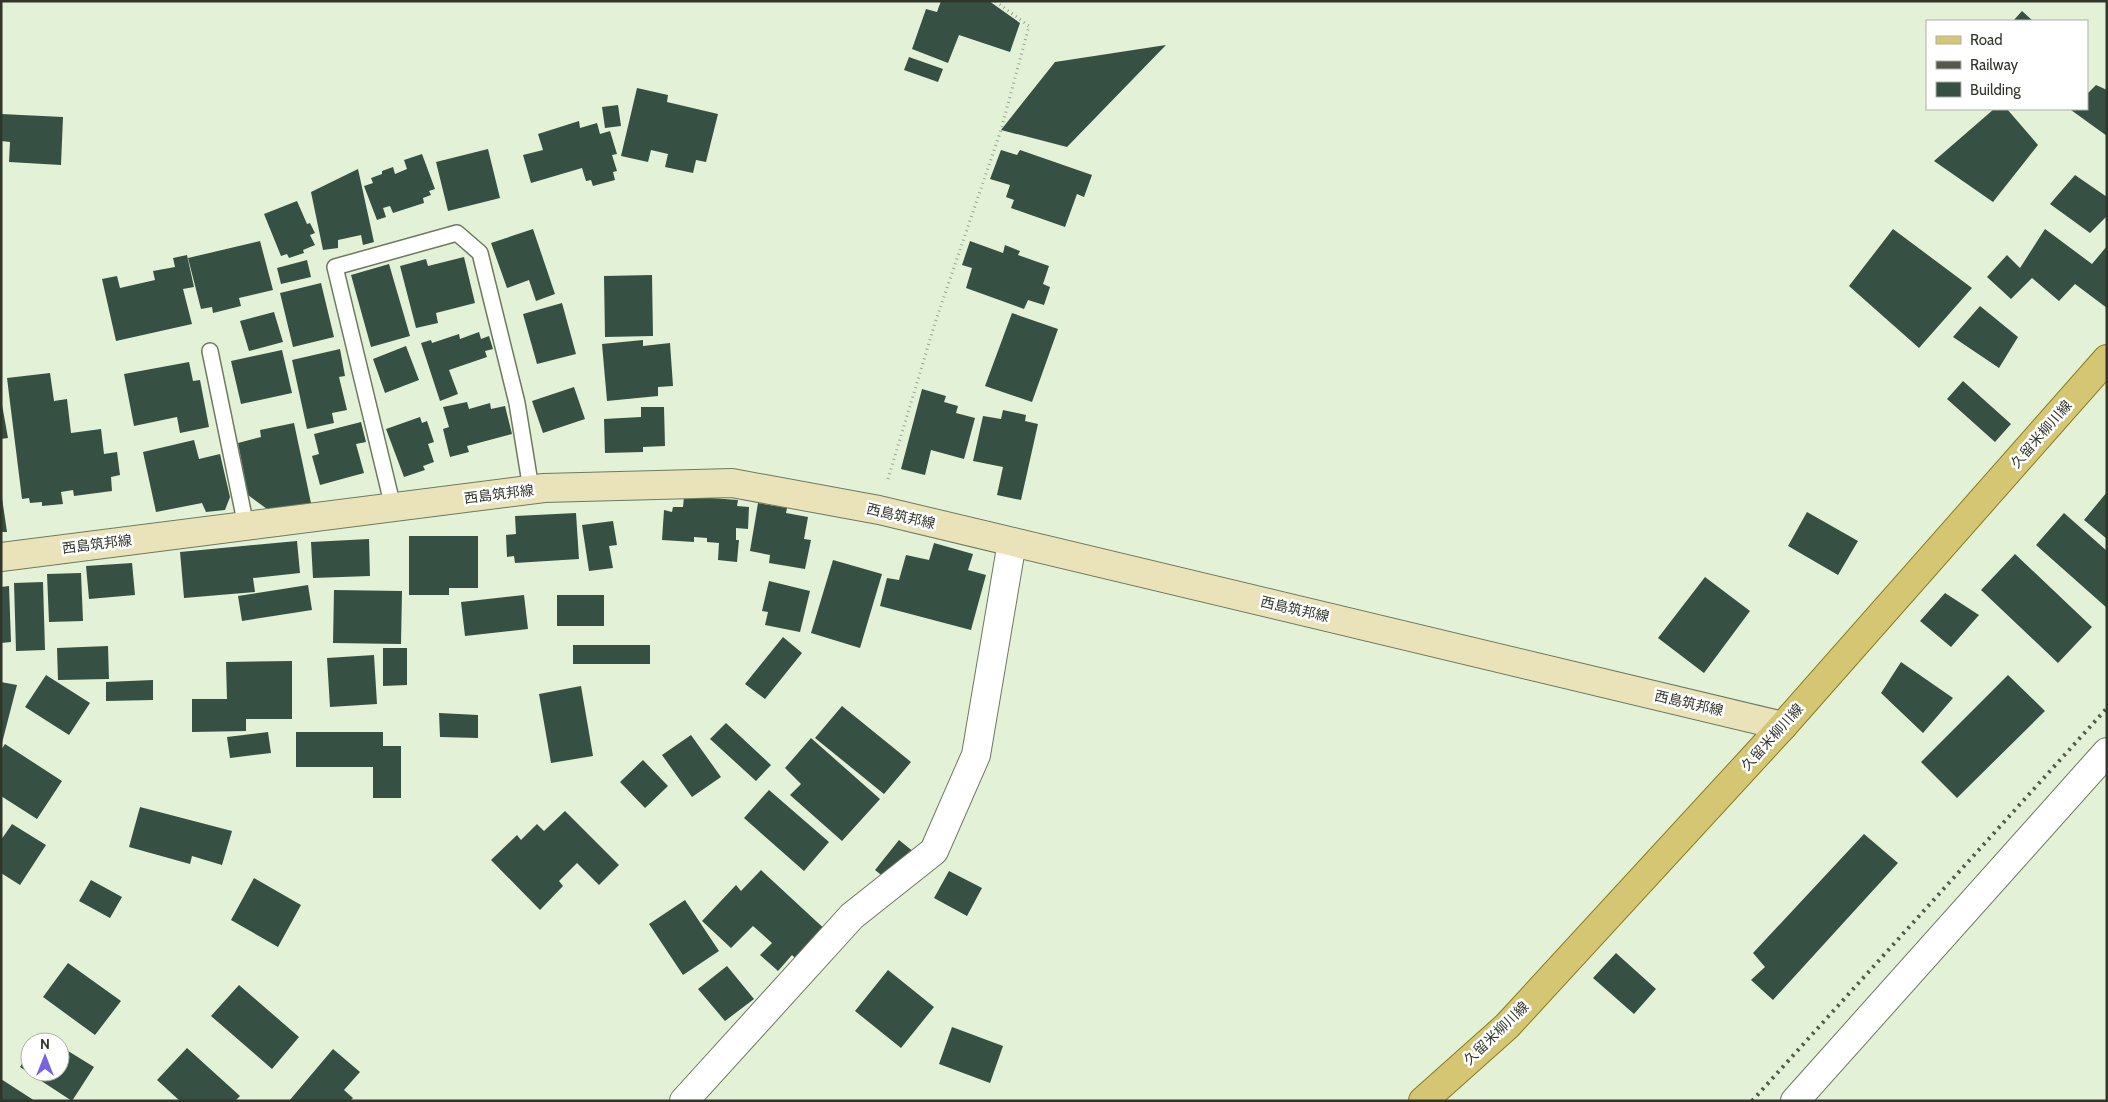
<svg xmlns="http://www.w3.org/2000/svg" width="2108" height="1102" font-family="Cabin,'Noto Sans JP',sans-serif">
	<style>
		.building { fill: #365143 }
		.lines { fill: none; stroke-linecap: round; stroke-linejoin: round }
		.service-casing { stroke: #6d7960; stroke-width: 18 }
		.minor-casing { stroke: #6d7960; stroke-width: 30 }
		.secondary-casing { stroke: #6d7960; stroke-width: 30 }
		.primary-casing { stroke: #897b1c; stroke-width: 30 }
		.path { stroke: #9aa590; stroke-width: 3; stroke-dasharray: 1 4; stroke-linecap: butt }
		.service { stroke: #fff; stroke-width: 15 }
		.minor { stroke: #fff; stroke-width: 28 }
		.secondary { stroke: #eae2b8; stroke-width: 28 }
		.primary { stroke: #d4c672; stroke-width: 28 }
		.rail { stroke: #52594b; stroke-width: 4; stroke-dasharray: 2.5 5; stroke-linecap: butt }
		.labels { text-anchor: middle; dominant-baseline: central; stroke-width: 5; stroke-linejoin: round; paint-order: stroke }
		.street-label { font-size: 14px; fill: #31362b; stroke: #fff }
	</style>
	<rect width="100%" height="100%" fill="#e3f2d6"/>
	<path class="building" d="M941 1H989L1020 23 1010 52 959 35 948 63 912 49 926 9 937 12Z
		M2022 11 2033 21H2013Z
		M1166 45 1067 147 1001 130 1055 62Z
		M909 57 943 69 938 82 904 70Z
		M2096 85 2107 90V136L2071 110 2087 109V94Z
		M637 88 668 95 667 102 718 114 706 162 696 160 693 173 665 167 668 154 651 150 648 162 621 156Z
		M618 105 621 126 605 128 602 107Z
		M1994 109H2007L2038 145 1993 202 1934 161Z
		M1 114 63 117 61 165 9 162 10 142 1 141Z
		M579 121 580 128 597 123 600 134 610 131 617 154 612 155 617 171 613 172 615 180 593 186 591 180 586 181 582 168 531 183 523 155 543 150 538 134Z
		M488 149 500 198 448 211 436 162Z
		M1001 150 1017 155 1020 150 1092 175 1084 197 1077 194 1065 227 1011 208 1014 200 1006 197 1010 185 990 179Z
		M422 154 435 189 429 191 431 195 423 198 424 203 393 213 390 206 383 208 386 217 377 220 364 186 373 183 371 178 382 174V171L393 167 395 174 407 169 404 160Z
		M358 169 374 242 363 245 361 235 338 240V248L323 250 311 192Z
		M2075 175 2107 197V216L2090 233 2050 204Z
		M297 201 307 224 310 223 315 233 310 235 315 245 303 250 304 253 289 258 287 254 281 256 264 214Z
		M533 229 555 294 536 301 529 280 507 288 491 243Z
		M1893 229 1972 288 1919 348 1849 286Z
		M2045 229 2092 264 2107 246V308L2075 284 2059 301 2032 278 2011 299 1987 277 2007 255 2020 268Z
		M260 241 273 290 239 298 241 306 213 313 212 307 201 309 188 258Z
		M970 241 1003 253 1005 245 1020 251 1018 255 1049 266 1043 284 1050 287 1044 305 1028 300 1024 309 966 288 972 268 962 265Z
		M187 255 194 287 183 289 192 324 116 341 102 279 117 276 120 288 155 280 153 271 175 267 173 258Z
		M464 257 475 303 436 313 438 323 416 328 400 266 426 259 428 266Z
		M307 260 311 277 281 284 277 268Z
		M389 264 410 336 371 347 351 275Z
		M652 275 653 336 605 337 604 276Z
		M321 283 334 337 293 347 280 293Z
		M562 303 576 354 537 364 523 314Z
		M1980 306 2018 337 1999 368 1953 337Z
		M274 312 283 342 249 351 240 321Z
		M1012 313 1058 329 1032 402 985 386Z
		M479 332 481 339 489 336 493 349 485 351 487 357 449 370 458 394 440 401 421 343 431 340 432 343 459 334 460 339Z
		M643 340V346L670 343 673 386 658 387V396L607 401 602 344Z
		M406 346 419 380 385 393 373 359Z
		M340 349 345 376 339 377 347 410 332 413 334 423 307 429 292 360Z
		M282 350 292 393 241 404 231 361Z
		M189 362 193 381 200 380 209 427 180 433 177 417 134 426 124 374Z
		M50 373 54 401 67 399 71 433 101 429 104 454 117 452 120 475 111 477 112 491 74 496 73 490 61 492 63 504 42 506V502L30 503 29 498 22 499 7 378Z
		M1963 381 2011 424 1995 442 1947 399Z
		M574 387 585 419 543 433 532 401Z
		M922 389 946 396 944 402 958 406 956 413 975 418 964 459 931 450 925 475 901 469Z
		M1 399 8 438 1 439Z
		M467 402 469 409 490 403 491 409 505 406 512 434 467 446 469 452 450 457 443 429 449 427 443 407Z
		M641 407H664L665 446 643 447V452L605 453 604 419 641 417Z
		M1003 410 1026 415 1025 421 1038 424 1021 500 997 495 1003 467 973 461 983 416 1001 419Z
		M420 417 422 423 427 421 434 442 428 444 434 462 423 466 425 470 404 477 386 429Z
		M361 422 366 442 356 444 364 473 320 485 312 456 319 454 314 434Z
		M294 423 311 503 267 509 248 495 238 443 261 437 260 430Z
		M194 440 199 459 220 454 230 497 225 510 206 512 202 503 156 512 143 452Z
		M1 491 7 532H1Z
		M2107 492V539L2084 520Z
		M684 496 738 500 737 506 749 507 748 529 736 528V540H739L737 562 718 560 719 543 707 542V538L694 537V542L662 540 664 510 672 512 673 507H683Z
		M758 503 787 508 786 513 808 517 804 539 811 540 805 569 769 563 770 555 750 551Z
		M1807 512 1858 541 1838 575 1788 546Z
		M576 513 579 559 515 563 514 556 507 557 506 535 516 534 515 516Z
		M2064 513 2107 551V608L2036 545Z
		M613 521 617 545 609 546 613 568 589 571 582 525Z
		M409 536H478V588H449V595H409Z
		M369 539 370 576 313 578 311 542Z
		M297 541 300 573 253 578 255 592 184 598 180 552Z
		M934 543 973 554 968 570 986 575 971 630 880 606 887 578 899 580 906 555 929 560Z
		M2015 554 2092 627 2058 663 1981 590Z
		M833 560 882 574 860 648 811 633Z
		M132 563 135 595 89 599 86 566Z
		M81 573 83 621 49 622 47 574Z
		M1705 577 1750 611 1704 673 1658 638Z
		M769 581 810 591 800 632 765 625 768 612 762 611Z
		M43 582 45 650 16 651 14 583Z
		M308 585 312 610 242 621 238 596Z
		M9 586 11 642 1 643V587Z
		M334 590 402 591 401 644 333 643Z
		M1945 593 1979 615 1951 647 1920 621Z
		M524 595 528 629 465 636 461 602Z
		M557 595H604V626H557Z
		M783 637 802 653 765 699 745 684Z
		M573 645H650V664H573Z
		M108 646 109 679 58 680 57 648Z
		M383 648H407V685L383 686Z
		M374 655 377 704 330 707 327 658Z
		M292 661V719H246V731L192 732V699H227L226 662Z
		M1901 662 1953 698 1923 733 1881 693Z
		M46 675 90 703 69 735 25 707Z
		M2008 675 2045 711 1957 798 1921 762Z
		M153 680V700L106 701V682Z
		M1 682 17 685 2 743H1Z
		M581 686 593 756 551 763 539 694Z
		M842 706 911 762 884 794 815 738Z
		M439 713 478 715V738L440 737Z
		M726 723 771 765 756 781 710 739Z
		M268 732 271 753 230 758 227 737Z
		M296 732H383V746H401V798H373V767H296Z
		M691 735 721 777 692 797 662 755Z
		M811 738 880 799 842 841 790 795 801 784 785 768Z
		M5 744 62 781 37 819 1 796V750Z
		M643 760 668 786 645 808 620 782Z
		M769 790 829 842 804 871 744 818Z
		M140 807 232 831 222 865 192 856 190 864 129 847Z
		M565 811 619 865 599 885 577 863 559 881 563 886 540 910 491 860 517 835 521 840 537 824 544 831Z
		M12 824 46 845 20 885 1 873V840Z
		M1864 834 1898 863 1773 1000 1751 980 1765 967 1753 953Z
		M899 840 920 857 895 886 875 870Z
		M761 870 830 934 801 964 792 955 778 971 760 955 772 943 753 926 731 948 702 921 736 885 741 891Z
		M949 871 982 888 967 916 934 898Z
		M254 878 301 905 278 947 231 920Z
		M91 880 122 897 110 918 79 901Z
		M685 900 719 951 683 975 649 924Z
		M1616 953 1656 989 1634 1014 1593 978Z
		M68 963 121 1001 95 1035 43 997Z
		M727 966 754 999 725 1021 698 989Z
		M888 970 934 1007 901 1048 855 1011Z
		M239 985 299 1037 272 1069 211 1016Z
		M952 1027 1003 1046 990 1083 939 1064Z
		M41 1034 53 1042H36Z
		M60 1046 94 1067 72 1101 20 1067 30 1051V1072H60Z
		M187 1048 240 1096 235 1101H180L157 1080Z
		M333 1049 360 1072 344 1090 353 1098 350 1101H289Z
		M1 1079 35 1101H1Z"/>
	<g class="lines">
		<defs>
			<path id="service" d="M210 351 246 526
				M393 507 335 267 457 233 480 253 517 403 531 489"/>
			<path id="minor" d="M684 1101 852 916 934 851 976 755 1012 542
				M1795 1101 2107 752"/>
			<path id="secondary" d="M1 557 544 488 732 483 879 510 1783 726"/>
			<path id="primary" d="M1423 1101 1507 1026 1783 726 2107 359"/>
		</defs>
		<use href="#service" class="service-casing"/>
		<use href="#minor" class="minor-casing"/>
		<use href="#secondary" class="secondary-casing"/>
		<use href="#primary" class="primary-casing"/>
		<path class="path" d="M888 479 935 323 1001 130 1029 26 995 1"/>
		<use href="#service" class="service"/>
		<use href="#minor" class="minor"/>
		<use href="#secondary" class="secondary"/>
		<use href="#primary" class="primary"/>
		<path class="rail" d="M1752 1101 2107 708"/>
	</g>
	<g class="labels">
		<g class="street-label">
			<text transform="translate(2041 434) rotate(-49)">久留米柳川線</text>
			<text transform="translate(499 494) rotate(-7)">西島筑邦線</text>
			<text transform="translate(901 516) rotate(13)">西島筑邦線</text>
			<text transform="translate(97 544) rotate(-7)">西島筑邦線</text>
			<text transform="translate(1295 609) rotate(13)">西島筑邦線</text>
			<text transform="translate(1689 703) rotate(13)">西島筑邦線</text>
			<text transform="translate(1772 737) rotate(-48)">久留米柳川線</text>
			<text transform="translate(1496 1033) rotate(-44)">久留米柳川線</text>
		</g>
	</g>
	<rect width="2108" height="1102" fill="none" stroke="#31362b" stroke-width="5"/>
	<rect x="1926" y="20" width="162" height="90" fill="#ffffff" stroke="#adafaa"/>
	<rect x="1936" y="36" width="25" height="8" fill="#d4c672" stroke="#adafaa"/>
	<text x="1970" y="45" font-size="15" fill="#31362b">Road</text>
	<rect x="1936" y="61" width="25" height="8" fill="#52594b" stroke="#adafaa"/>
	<text x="1970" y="70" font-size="15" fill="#31362b">Railway</text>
	<rect x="1936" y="82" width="25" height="15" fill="#365143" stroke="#adafaa"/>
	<text x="1970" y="95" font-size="15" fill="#31362b">Building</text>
	<g transform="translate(45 1057)"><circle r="24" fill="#ffffff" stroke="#adafaa"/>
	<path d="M0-4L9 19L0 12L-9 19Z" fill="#7a63de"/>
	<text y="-8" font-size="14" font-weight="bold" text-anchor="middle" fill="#31362b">N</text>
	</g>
</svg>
